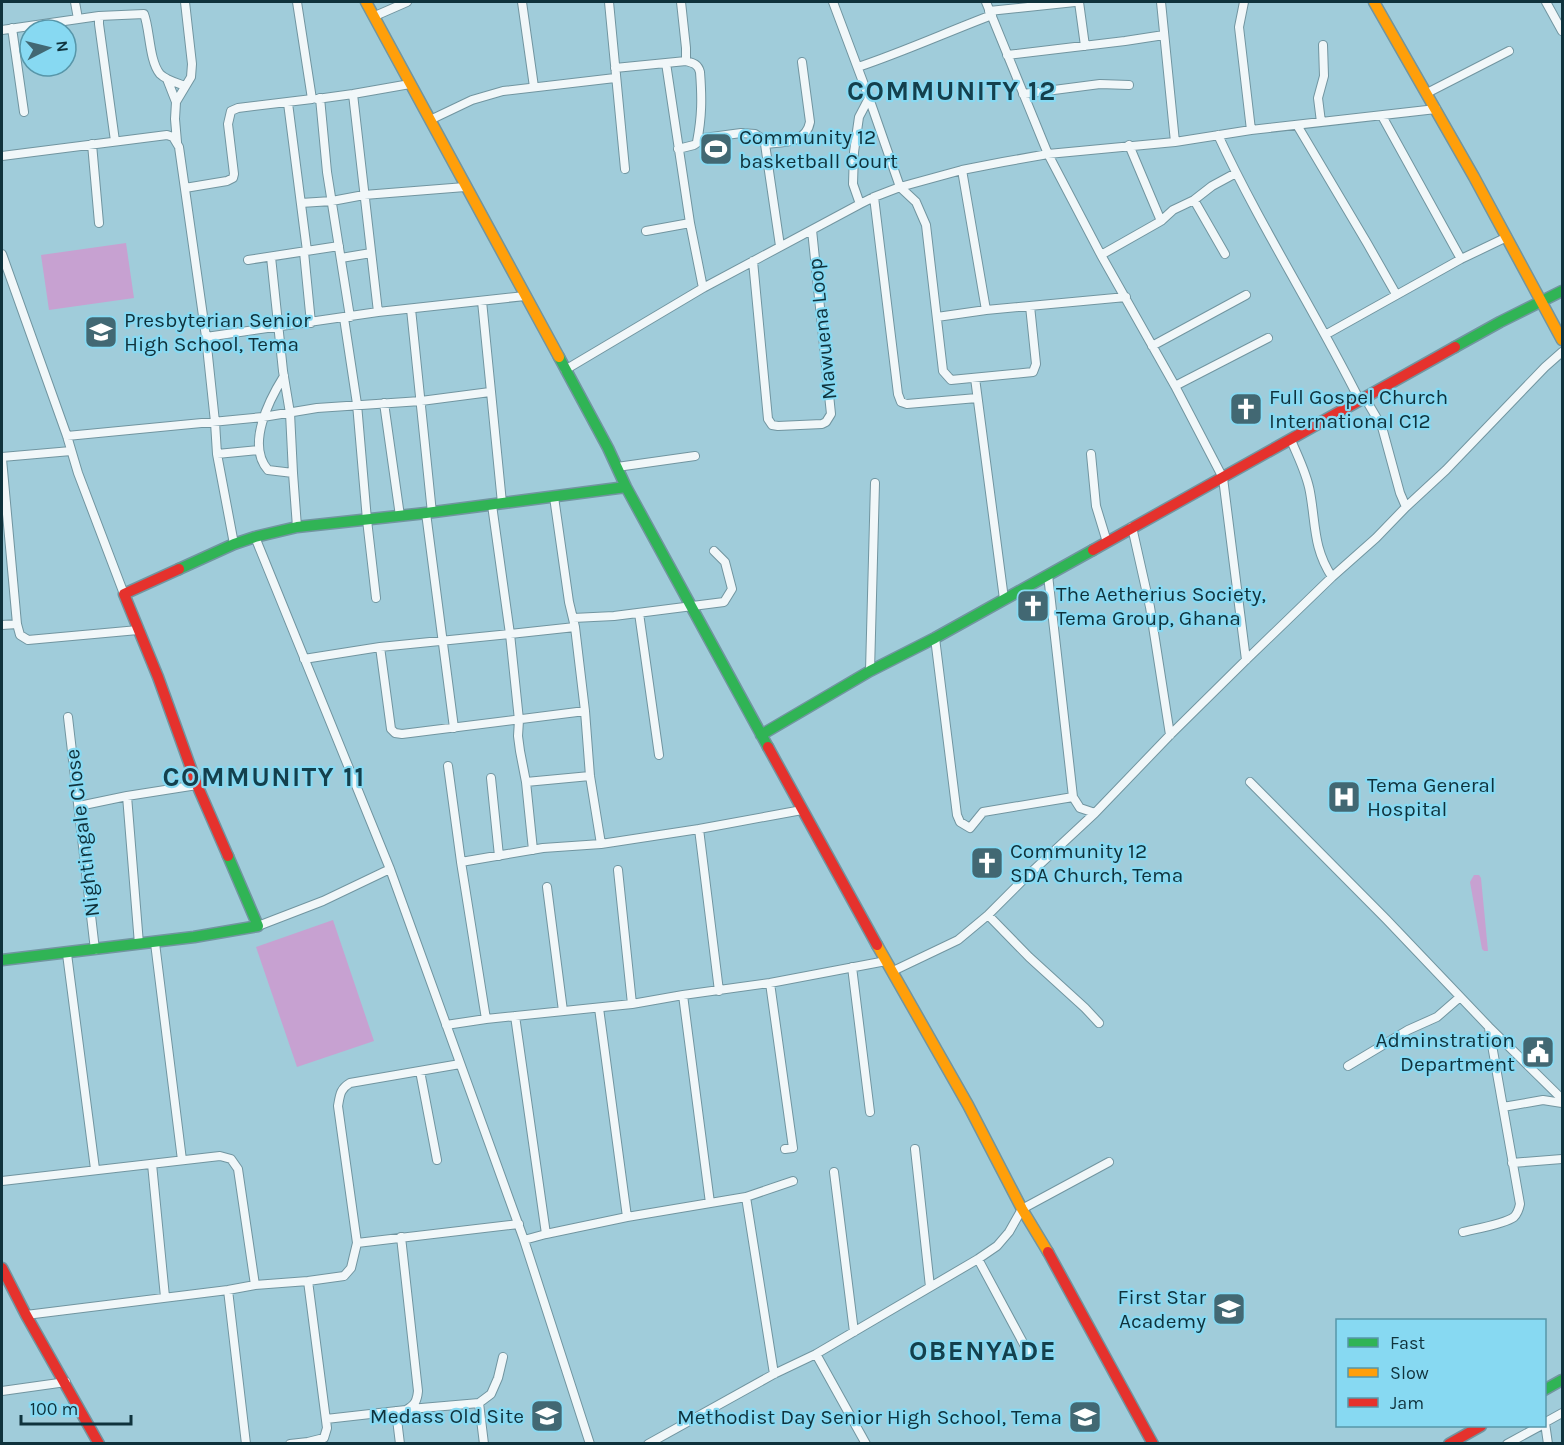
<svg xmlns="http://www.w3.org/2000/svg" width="1564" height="1445" font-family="Karla,sans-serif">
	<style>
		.green { fill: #c7a1d1 }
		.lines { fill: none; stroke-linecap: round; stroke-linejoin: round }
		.street-casing { stroke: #7195a0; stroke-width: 10 }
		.fast-casing { stroke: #7195a0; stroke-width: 13 }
		.slow-casing { stroke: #7195a0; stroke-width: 13 }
		.jam-casing { stroke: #7195a0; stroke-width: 13 }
		.street { stroke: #f1f7f9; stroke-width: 8 }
		.fast { stroke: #30b455; stroke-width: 10 }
		.slow { stroke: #ff9f0a; stroke-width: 10 }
		.jam { stroke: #e5322d; stroke-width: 10 }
		.labels { text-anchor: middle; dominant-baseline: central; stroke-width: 4.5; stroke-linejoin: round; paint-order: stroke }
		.poi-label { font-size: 21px; fill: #0f323c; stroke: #87d9f2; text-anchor: start }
		.street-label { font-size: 21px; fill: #0f323c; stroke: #87d9f2 }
		.district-label { font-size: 27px; font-weight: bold; letter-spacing: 1.5px; fill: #14404d; stroke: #87d9f2 }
	</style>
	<rect width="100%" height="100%" fill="#a0ccda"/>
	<path class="green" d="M126 243 134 298 49 310 41 255Z
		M1474 875H1479L1481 878 1488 951H1484L1482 949 1470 882Z
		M333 920 374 1041 297 1067 256 947Z"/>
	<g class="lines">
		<defs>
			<path id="street" d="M75 2 78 19
				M522 2 534 87
				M609 2 625 169
				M833 2 869 98 900 187 916 202 926 225 943 371 951 380 1033 372 1036 364 1030 306
				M986 2 1048 154 1101 255 1175 386 1223 478 1246 660
				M1079 2 1085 46
				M1161 2 1175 142
				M1244 2 1239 27 1251 130
				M1546 2 1562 31
				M989 11 1075 2
				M99 16 144 14C150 29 149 61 160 74 166 80 177 83 185 86
				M375 16 407 2
				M12 28 24 112
				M2 30 99 16V24L115 141
				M1007 55 1125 41 1164 35
				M686 61C693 63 698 64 700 72 702 98 702 116 697 142
				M666 63 690 223 703 288
				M858 67C903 52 947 32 992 15
				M615 68 686 61V48L681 2
				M167 79 176 102
				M1427 93 1509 51
				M353 94 378 312
				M1023 94 1100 84 1129 85
				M320 98 327 172 350 317
				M317 99 353 94 410 84
				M288 103 307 251
				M1382 116 1461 259
				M430 120 472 100 503 91 615 78
				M1321 122 1318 98 1324 76 1323 45
				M1297 125 1367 243 1396 294
				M1218 135C1260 226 1315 311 1360 401
				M177 142 175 119 176 102 191 77 192 64 185 2
				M92 144 99 223
				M765 144C783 142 806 144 810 122L802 62
				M1129 145 1161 221
				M678 149 694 145 704 138 741 133 755 134 761 138 765 144 780 246
				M2 156 167 135 173 137 179 147 206 337 378 312 525 296
				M962 170 986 310
				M185 188 227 181 233 178 234 174 228 124 231 111 238 108 312 99 297 2
				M874 197 898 394 901 402 907 404 977 398
				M1194 200 1225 254
				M301 203 332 201 364 195 465 187
				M860 204 853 184 854 152 859 117 869 98
				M646 231 690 223
				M304 252 311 323
				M2 254 67 436 78 473 124 594
				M1101 255 1161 221 1173 210 1194 200 1212 186 1236 173
				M271 257 283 371 290 413 293 473
				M341 258 371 253
				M248 260 339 246
				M753 261 768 419 772 425 778 426 822 424 826 422 831 414 812 230
				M482 301 502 503
				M411 309 432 513
				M937 317 986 310 1126 297
				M344 318 357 404 367 520 376 598
				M1325 335 1461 259 1507 237
				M206 337 215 422 217 454 234 544
				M1152 346 1246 295
				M565 370 703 288 860 204 874 197 900 187 962 170 1003 162 1048 154 1175 142 1251 130 1436 109
				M284 376C269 400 246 445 268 470L293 473 297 527
				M975 378 1004 599
				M1175 386 1268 338
				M1365 398 1382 427 1400 493 1406 507
				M384 403 400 516
				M67 436 263 417 317 408 421 401 490 392
				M1291 440C1298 457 1307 474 1310 492 1316 525 1313 548 1332 577
				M217 454 259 450
				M1091 454 1096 506 1107 542
				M2 457 71 451
				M2 459 17 624
				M617 467 695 456
				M554 497 569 602 575 627 585 711 590 776 601 844
				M426 513 454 728
				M1132 527 1150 607 1170 735
				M255 537 390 869 524 1240 590 1444
				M1048 575 1073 797 1080 808 1095 813
				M639 613 659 755
				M573 618 614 616 724 602 732 589 725 562 714 551
				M2 625 17 624 20 635 28 640 138 630
				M935 638 957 815 960 822 970 828 983 812 1073 797
				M380 647 391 729 395 733 402 734 585 711
				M304 659 380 647 510 634 492 505
				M870 671 875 483
				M68 717 95 950
				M448 766 461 862
				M491 778 499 856
				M526 782 590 776
				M1250 782 1386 919 1489 1027 1562 1099
				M127 796 139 944
				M79 806 127 796 197 785
				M533 850 526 782 520 751 518 736 519 720 510 634 575 627
				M618 870 632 1004
				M547 887 563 1011
				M988 915 1029 957 1085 1008 1099 1023
				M258 926 323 901 390 869
				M155 943 182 1160
				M67 954 95 1169
				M852 967 870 1112
				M893 971 958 940 988 915 1024 879 1095 813 1170 735 1246 660 1332 577 1376 538 1406 507 1446 470 1545 367 1562 352
				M770 983 793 1148 785 1149
				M719 991 699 829 802 810
				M683 995 710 1203
				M599 1008 627 1217
				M515 1016 546 1234 524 1240
				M486 1019 461 862 543 848 601 844 699 829
				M446 1025 486 1019 632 1004 683 995 770 983 886 961
				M1348 1066 1408 1030 1437 1017 1460 997
				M420 1071 437 1160
				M1503 1107 1543 1100 1562 1103
				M915 1149 930 1287
				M1512 1163 1562 1159
				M152 1164 165 1297
				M834 1172 854 1332
				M2 1181 220 1156 231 1159 238 1169 255 1285
				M746 1197 793 1181
				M1463 1232C1475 1229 1505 1224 1514 1217 1518 1213 1519 1209 1520 1204L1489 1028
				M546 1234 627 1217 746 1197 774 1374
				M357 1243 519 1224
				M978 1259 1028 1352
				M308 1281 327 1428 324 1438 308 1442 309 1444
				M228 1290 246 1444
				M26 1315 228 1290 255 1285 308 1281 344 1276 351 1268 357 1243 338 1106C340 1095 340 1089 350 1083L460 1064
				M816 1354 866 1444
				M2 1391 66 1382
				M479 1403 491 1394 498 1378 503 1357
				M410 1409 479 1403 484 1444
				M396 1411 400 1444
				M326 1419 406 1410C415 1405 417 1401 418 1391L401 1237
				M1544 1423 1562 1413
				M1545 1423 1548 1444
				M290 1444 308 1442
				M648 1444 774 1374 816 1354 978 1259 997 1246 1009 1232 1022 1209 1109 1162
				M1507 1444 1540 1426"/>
			<path id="fast" d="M1455 347 1500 322 1562 291
				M559 357 608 448 626 487 768 747
				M179 569 234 544 255 537 297 527 426 513 626 487
				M761 735 870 671 935 638 1093 550
				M2 960 194 937 258 926 228 856
				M1544 1390 1562 1380"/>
			<path id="slow" d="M366 2 559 357
				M1374 2 1474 177 1562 340
				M877 945 968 1105 1022 1209 1048 1252"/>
			<path id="jam" d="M1093 550 1455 347
				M179 569 124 594 158 677 197 785 228 856
				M768 747 877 945
				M1048 1252 1153 1444
				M2 1268 26 1315 99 1444
				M1449 1444 1481 1426"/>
		</defs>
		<use href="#street" class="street-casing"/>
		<use href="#fast" class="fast-casing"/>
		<use href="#slow" class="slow-casing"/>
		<use href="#jam" class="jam-casing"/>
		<use href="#street" class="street"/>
		<use href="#fast" class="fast"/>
		<use href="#slow" class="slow"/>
		<use href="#jam" class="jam"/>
	</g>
	<defs>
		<symbol id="stadium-square" viewBox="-11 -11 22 22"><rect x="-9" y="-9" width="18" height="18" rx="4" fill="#426873" stroke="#87d9f2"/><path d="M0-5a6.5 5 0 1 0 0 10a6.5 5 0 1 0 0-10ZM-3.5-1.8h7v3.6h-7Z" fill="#fff"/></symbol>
		<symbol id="school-square" viewBox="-11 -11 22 22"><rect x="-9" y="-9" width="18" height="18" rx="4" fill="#426873" stroke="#87d9f2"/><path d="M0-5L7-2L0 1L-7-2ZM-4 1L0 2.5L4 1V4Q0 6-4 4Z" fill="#fff"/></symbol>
		<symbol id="church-square" viewBox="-11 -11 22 22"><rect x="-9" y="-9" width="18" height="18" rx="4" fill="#426873" stroke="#87d9f2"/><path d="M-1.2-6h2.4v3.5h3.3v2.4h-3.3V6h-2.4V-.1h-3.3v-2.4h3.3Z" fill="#fff"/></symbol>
		<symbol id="hospital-square" viewBox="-11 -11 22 22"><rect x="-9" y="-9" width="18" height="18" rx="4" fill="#426873" stroke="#87d9f2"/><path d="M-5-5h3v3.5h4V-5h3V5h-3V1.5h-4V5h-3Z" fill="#fff"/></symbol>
		<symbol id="civic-square" viewBox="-11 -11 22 22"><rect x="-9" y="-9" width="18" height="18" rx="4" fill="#426873" stroke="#87d9f2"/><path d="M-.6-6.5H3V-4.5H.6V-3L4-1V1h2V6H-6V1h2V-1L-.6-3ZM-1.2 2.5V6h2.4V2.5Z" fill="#fff"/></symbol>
	</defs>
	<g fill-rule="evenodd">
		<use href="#stadium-square" x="697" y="130" width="38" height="38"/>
		<use href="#school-square" x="82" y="313" width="38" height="38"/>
		<use href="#church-square" x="1227" y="390" width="38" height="38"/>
		<use href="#church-square" x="1014" y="587" width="38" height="38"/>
		<use href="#hospital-square" x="1325" y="778" width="38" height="38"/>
		<use href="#church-square" x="968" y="844" width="38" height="38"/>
		<use href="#civic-square" x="1519" y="1033" width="38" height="38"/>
		<use href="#school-square" x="1210" y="1290" width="38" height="38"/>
		<use href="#school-square" x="528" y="1397" width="38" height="38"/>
		<use href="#school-square" x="1066" y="1398" width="38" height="38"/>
	</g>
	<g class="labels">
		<g class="poi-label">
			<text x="739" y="137">Community 12<tspan x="739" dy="24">basketball Court</tspan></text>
			<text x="124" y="320">Presbyterian Senior<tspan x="124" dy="24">High School, Tema</tspan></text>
			<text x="1269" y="397">Full Gospel Church<tspan x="1269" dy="24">International C12</tspan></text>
			<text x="1056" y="594">The Aetherius Society,<tspan x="1056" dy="24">Tema Group, Ghana</tspan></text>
			<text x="1367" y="785">Tema General<tspan x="1367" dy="24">Hospital</tspan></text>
			<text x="1010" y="851">Community 12<tspan x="1010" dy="24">SDA Church, Tema</tspan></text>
			<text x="1515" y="1040" text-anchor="end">Adminstration<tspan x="1515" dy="24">Department</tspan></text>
			<text x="1206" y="1297" text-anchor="end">First Star<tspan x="1206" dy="24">Academy</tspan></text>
			<text x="524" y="1416" text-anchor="end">Medass Old Site</text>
			<text x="1062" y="1417" text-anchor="end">Methodist Day Senior High School, Tema</text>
		</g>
		<g class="street-label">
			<text transform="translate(822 329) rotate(-96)">Mawuena Loop</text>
			<text transform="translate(82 833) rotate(-97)">Nightingale Close</text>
		</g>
		<g class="district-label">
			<text x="952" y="91">COMMUNITY 12</text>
			<text x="264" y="777">COMMUNITY 11</text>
			<text x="983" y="1351">OBENYADE</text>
		</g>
	</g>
	<rect width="1564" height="1445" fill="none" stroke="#0f323c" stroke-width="6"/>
	<rect x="1336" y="1319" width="210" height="108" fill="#87d9f2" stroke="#5796a9" stroke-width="1.5"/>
	<rect x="1348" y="1338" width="30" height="9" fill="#30b455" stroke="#5796a9" stroke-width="1.5"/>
	<text x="1390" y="1349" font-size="18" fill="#0f323c">Fast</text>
	<rect x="1348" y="1368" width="30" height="9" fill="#ff9f0a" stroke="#5796a9" stroke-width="1.5"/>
	<text x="1390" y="1379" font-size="18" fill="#0f323c">Slow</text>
	<rect x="1348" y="1398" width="30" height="9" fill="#e5322d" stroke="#5796a9" stroke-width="1.5"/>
	<text x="1390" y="1409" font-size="18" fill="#0f323c">Jam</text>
	<g transform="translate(48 48) rotate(83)"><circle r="28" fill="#87d9f2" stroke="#5796a9" stroke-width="1.5"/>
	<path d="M0-4.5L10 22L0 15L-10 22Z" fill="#426873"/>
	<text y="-9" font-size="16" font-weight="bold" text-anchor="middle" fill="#0f323c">N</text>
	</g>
	<path d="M21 1415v9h110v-9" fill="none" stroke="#0f323c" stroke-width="3"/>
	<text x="30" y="1415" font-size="18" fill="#0f323c" stroke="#87d9f2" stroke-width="4.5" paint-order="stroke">100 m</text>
</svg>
